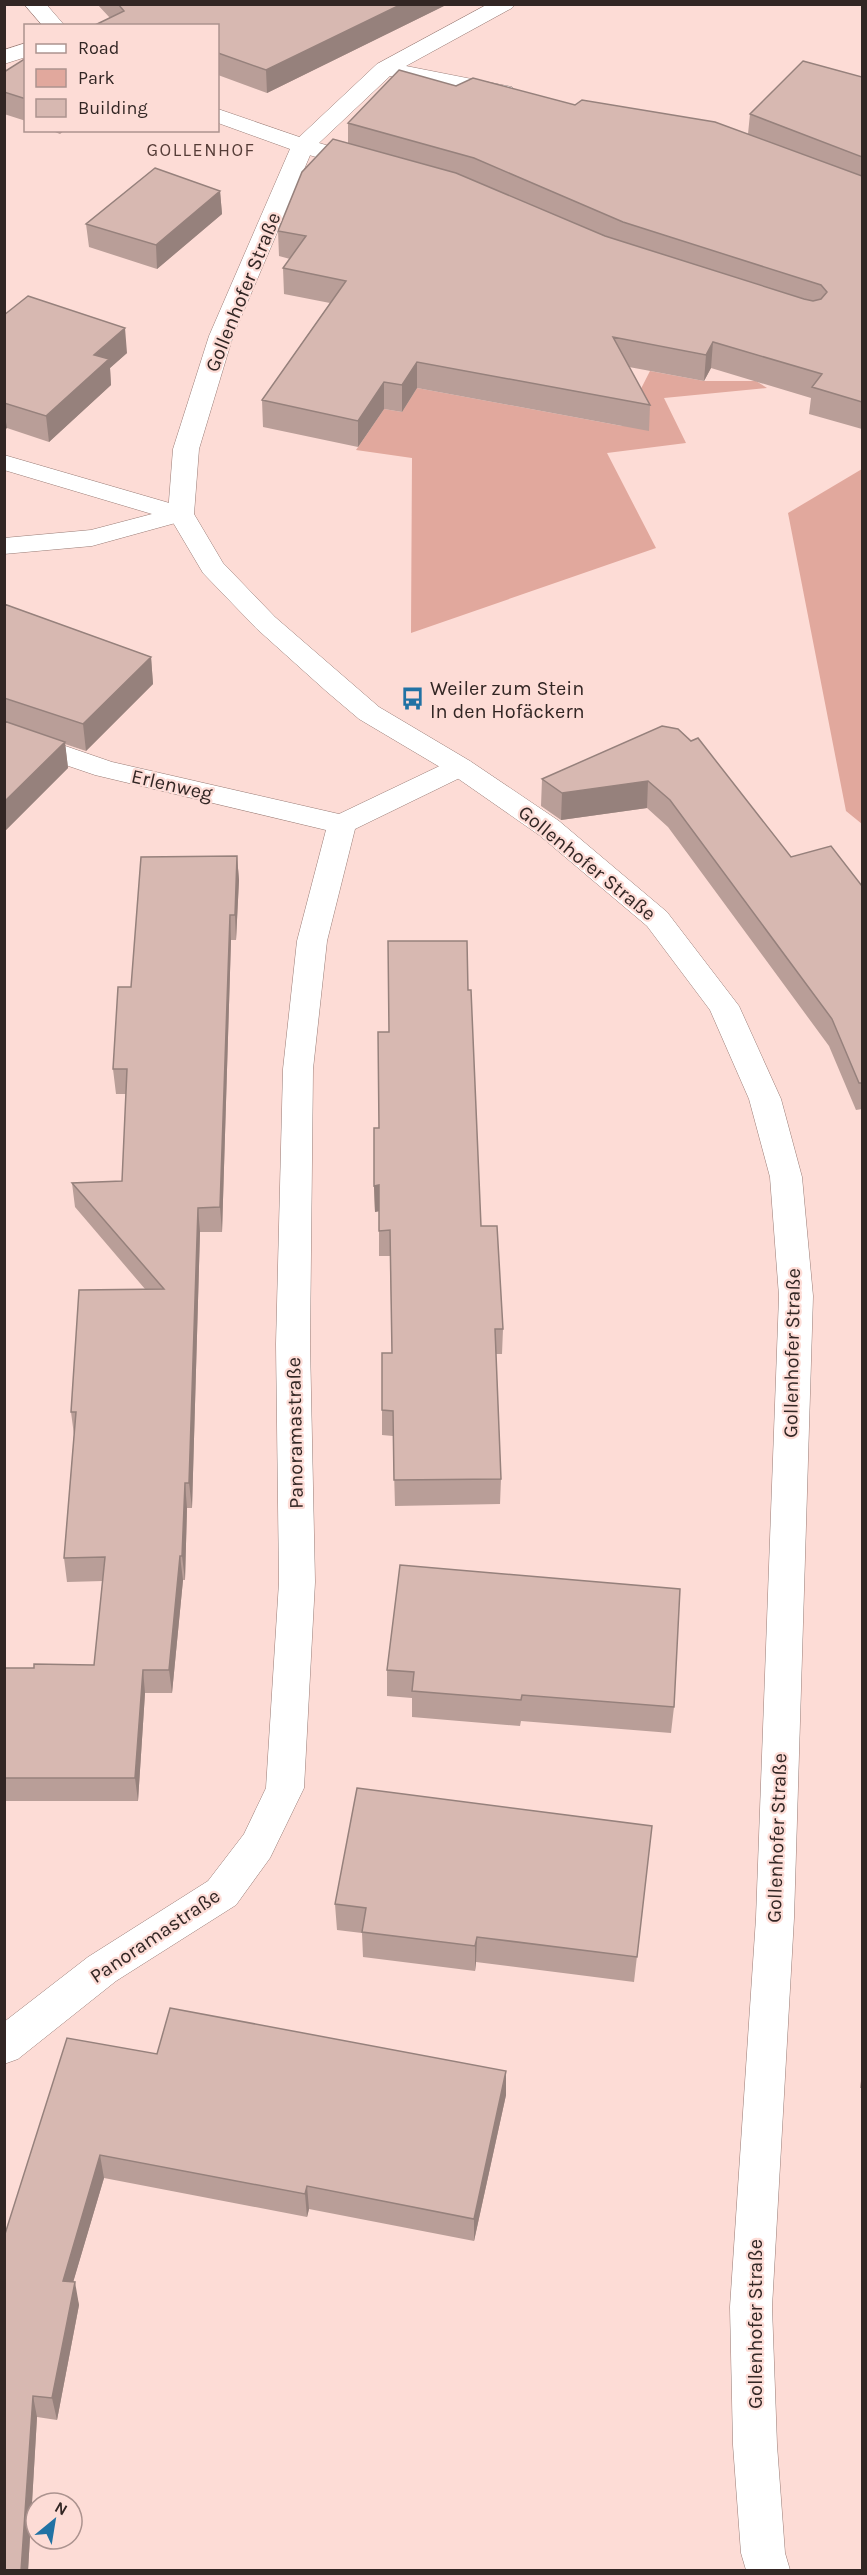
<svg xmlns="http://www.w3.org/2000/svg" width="867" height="2575" font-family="Karla,sans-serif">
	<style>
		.green { fill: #e1a89d }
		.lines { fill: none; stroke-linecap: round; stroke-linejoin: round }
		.street-casing { stroke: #997c76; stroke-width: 1 }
		.secondary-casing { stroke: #997c76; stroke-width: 1 }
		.street { fill: #fff; fill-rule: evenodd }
		.secondary { fill: #fff; fill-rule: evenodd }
		.wall { fill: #b99e98 }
		.shaded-wall { fill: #96817c }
		.building { fill: #d7b8b1; stroke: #96817c; stroke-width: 1.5 }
		.labels { text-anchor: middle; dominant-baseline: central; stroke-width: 4.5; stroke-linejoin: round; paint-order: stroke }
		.far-neighbourhood-label { font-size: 18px; letter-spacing: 1.5px; fill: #553c37; stroke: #fddcd6 }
		.street-label { font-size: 20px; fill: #322624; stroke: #fddcd6 }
		.poi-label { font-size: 20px; fill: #322624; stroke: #fddcd6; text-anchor: start }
	</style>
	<rect width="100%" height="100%" fill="#fddcd6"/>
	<path class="green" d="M650 371 704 381H756L767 388 664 398 686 443 607 453 656 548 411 633 412 458 356 450 384 409 402 412 417 388 622 426Z
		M862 469V824L846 811 788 513Z"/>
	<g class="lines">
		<defs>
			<path id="street" d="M488 4H515L512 8 406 66 512 87 515 92 512 97 504 99 390 76 319 143 373 159 376 164 373 169 365 171 295 151 292 146 295 141 377 64Z
				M26 43V57L4 64V50Z
				M4 455 190 509 194 514 190 519 92 546 4 554V538L91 530 152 514 4 470Z
				M4 725 112 762 339 814 450 761 460 758 470 761 474 767 470 773 355 829 327 941 313 1069 310 1344 315 1582 304 1788 270 1858 236 1905 116 1981 18 2059 4 2064V2022L88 1957 208 1881 244 1834 266 1788 279 1582 276 1344 283 1069 297 941 326 830 95 775 4 744Z"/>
			<path id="secondary" d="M24 4H46L65 26H43Z
				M218 109 311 141 314 146 233 336 199 449 194 514 223 563 275 617 379 707 470 761 559 821 667 912 739 1006 781 1099 802 1177 813 1296 794 1918 772 2307 777 2445 785 2553 790 2570H746L741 2553 733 2445 730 2307 756 1918 779 1296 770 1177 749 1099 710 1010 647 926 539 835 450 773 359 719 326 691 257 629 203 573 168 514 173 449 209 336 290 149 218 123Z"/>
		</defs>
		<use href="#street" class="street-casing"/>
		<use href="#secondary" class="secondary-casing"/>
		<use href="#street" class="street"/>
		<use href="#secondary" class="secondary"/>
	</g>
	<path class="wall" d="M97 4H448L267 93 218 75V26L110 18Z
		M26 58V121L4 114V72Z
		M862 77V429L809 414 811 398 711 368 704 381 629 367 650 405 649 431 417 388 402 412 384 409 358 447 263 427 262 400 330 303 284 294 283 268 290 259 279 256 278 231 348 143V123L456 86 748 134 750 114Z
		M50 130H65L60 134Z
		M220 191 222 214 157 269 89 247 86 224Z
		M4 315 127 353 110 368 111 385 49 442 7 428 4 430Z
		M4 604 151 657 153 684 86 751 65 744 68 768 6 830H4Z
		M662 726 791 857 862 886V1109L856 1110 829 1046 668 827 647 808 561 820 541 806 542 779Z
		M237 856 239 880 236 940H231L222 1232H200L192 1508H187L185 1580H183L172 1693H145L138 1801H4V1668H34L94 1665 103 1581 67 1582 64 1558 74 1435 71 1412 145 1289 75 1207 72 1183 122 1181 126 1094H116L113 1069 131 987Z
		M468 990 481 1226 503 1329 502 1354H496L501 1479 500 1504 395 1506 393 1436 382 1435V1410L392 1353 390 1256H379V1211L375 1212 374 1186 389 1032Z
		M400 1565 674 1707 671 1733 521 1721 520 1726 412 1717V1698L387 1696V1670Z
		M652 1826 634 1982 476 1962 475 1971 363 1957 362 1933 337 1930 335 1904Z
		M157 2054 506 2095 474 2241 309 2209 307 2217 104 2178 73 2282 79 2305 57 2420 37 2417 28 2571H4V2237Z
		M862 2074V2088H860Z"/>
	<path class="shaded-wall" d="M402 4H448L267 93 266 70Z
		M220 191 222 214 157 269 156 245Z
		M125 328 127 353 110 368 111 385 49 442 46 416 94 355Z
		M713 342 711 368 704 381 706 355Z
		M417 362V388L402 412V385Z
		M384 382V409L358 447V421Z
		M4 410 7 428 4 430Z
		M151 657 153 684 86 751 83 724Z
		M65 742 68 768 6 830 4 802Z
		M648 781 647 808 561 820 562 793Z
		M237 856 239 880 236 940 235 915Z
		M230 915 231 940 222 1232 220 1207Z
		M379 1185 380 1211 375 1212 374 1186Z
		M198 1208 200 1232 192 1508 189 1483Z
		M185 1483 187 1508 185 1580 182 1556Z
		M180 1556 183 1580 172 1693 169 1670Z
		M143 1670 145 1693 138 1801 135 1778Z
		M477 1937 476 1962 475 1971V1946Z
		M506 2071V2095L474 2241V2219Z
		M100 2155 104 2178 67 2303 63 2281Z
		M307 2186 309 2209 307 2217 305 2194Z
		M75 2282 79 2305 57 2420 52 2398Z
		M33 2396 37 2417 28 2571H21Z"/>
	<path class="building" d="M118 4H402L266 70 218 53V26H93L124 11Z
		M26 58V99L4 92V72Z
		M803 61 862 77V157L750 114Z
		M399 70 456 86 473 78 575 105 582 100 715 122 862 176V402L812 387 822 374 713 342 706 355 613 337 650 405 417 362 402 385 384 382 358 421 262 400 346 281 283 268 306 236 278 231 302 172 333 139 456 173 605 236 804 299 813 301 821 299 827 292 821 285 623 222 474 158 348 123Z
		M155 168 220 191 156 245 86 224Z
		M28 296 125 328 94 355 109 359 46 416 4 403V315Z
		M4 604 151 657 83 724 4 698Z
		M4 721 65 742 4 802Z
		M662 726 678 729 691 741 698 738 791 857 831 846 862 886V1083H859L832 1019 670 800 648 781 562 793 542 779Z
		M237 856 235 915H230L220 1207 198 1208 189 1483H185L182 1556H180L169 1670H143L135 1778H4V1668H34V1664L94 1665 105 1557 64 1558 76 1412H71L79 1290 164 1289 72 1183 122 1181 127 1069H113L118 987H131L141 857Z
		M388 941H467L468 990H471L481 1226H497L503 1329H495L501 1479 394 1480 393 1411 382 1410V1353H392L390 1230 379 1231V1185L374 1186V1128H379L378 1032H389Z
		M400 1565 680 1589 674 1707 522 1695 521 1700 412 1691 414 1672 387 1670Z
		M357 1788 652 1826 637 1957 477 1937 475 1946 362 1932 366 1908 335 1904Z
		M170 2008 506 2071 474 2219 307 2186 305 2194 100 2155 63 2281 75 2282 52 2398 33 2396 21 2571H4V2237L67 2038 157 2054Z"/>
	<defs>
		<symbol id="bus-bare" viewBox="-9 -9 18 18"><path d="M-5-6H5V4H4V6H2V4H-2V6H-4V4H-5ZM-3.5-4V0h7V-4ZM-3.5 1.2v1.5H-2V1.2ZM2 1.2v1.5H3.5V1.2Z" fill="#2172a4" stroke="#fddcd6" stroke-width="2.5" paint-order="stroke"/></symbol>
	</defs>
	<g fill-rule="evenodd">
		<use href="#bus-bare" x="396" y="682" width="33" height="33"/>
	</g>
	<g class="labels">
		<g class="far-neighbourhood-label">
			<text x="201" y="150">GOLLENHOF</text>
		</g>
		<g class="street-label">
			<text transform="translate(243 292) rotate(-68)">Gollenhofer Straße</text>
			<text transform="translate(172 785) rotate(13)">Erlenweg</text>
			<text transform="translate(587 863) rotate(39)">Gollenhofer Straße</text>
			<text transform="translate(792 1353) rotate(-89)">Gollenhofer Straße</text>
			<text transform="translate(295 1433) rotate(-91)">Panoramastraße</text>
			<text transform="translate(777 1838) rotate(-88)">Gollenhofer Straße</text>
			<text transform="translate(155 1936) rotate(-34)">Panoramastraße</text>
			<text transform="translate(755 2324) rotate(-90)">Gollenhofer Straße</text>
		</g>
		<g class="poi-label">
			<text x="430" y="688">Weiler zum Stein<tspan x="430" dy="23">In den Hofäckern</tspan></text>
		</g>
	</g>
	<rect width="867" height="2575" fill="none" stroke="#322624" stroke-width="12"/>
	<rect x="24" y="24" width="195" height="108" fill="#fddcd6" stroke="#ac938f" stroke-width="1.5"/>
	<rect x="36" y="44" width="30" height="9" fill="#ffffff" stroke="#ac938f" stroke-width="1.5"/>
	<text x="78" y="54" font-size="18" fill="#322624">Road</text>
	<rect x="36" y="69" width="30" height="18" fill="#e1a89d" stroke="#ac938f" stroke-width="1.5"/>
	<text x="78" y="84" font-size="18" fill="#322624">Park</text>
	<rect x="36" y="99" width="30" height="18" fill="#d7b8b1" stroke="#ac938f" stroke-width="1.5"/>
	<text x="78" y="114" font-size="18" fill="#322624">Building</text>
	<g transform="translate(54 2521) rotate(30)"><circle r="28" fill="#fddcd6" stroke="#ac938f" stroke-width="1.5"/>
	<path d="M0-4.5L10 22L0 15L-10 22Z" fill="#2172a4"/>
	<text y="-9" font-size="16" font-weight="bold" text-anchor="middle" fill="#322624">N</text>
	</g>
</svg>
